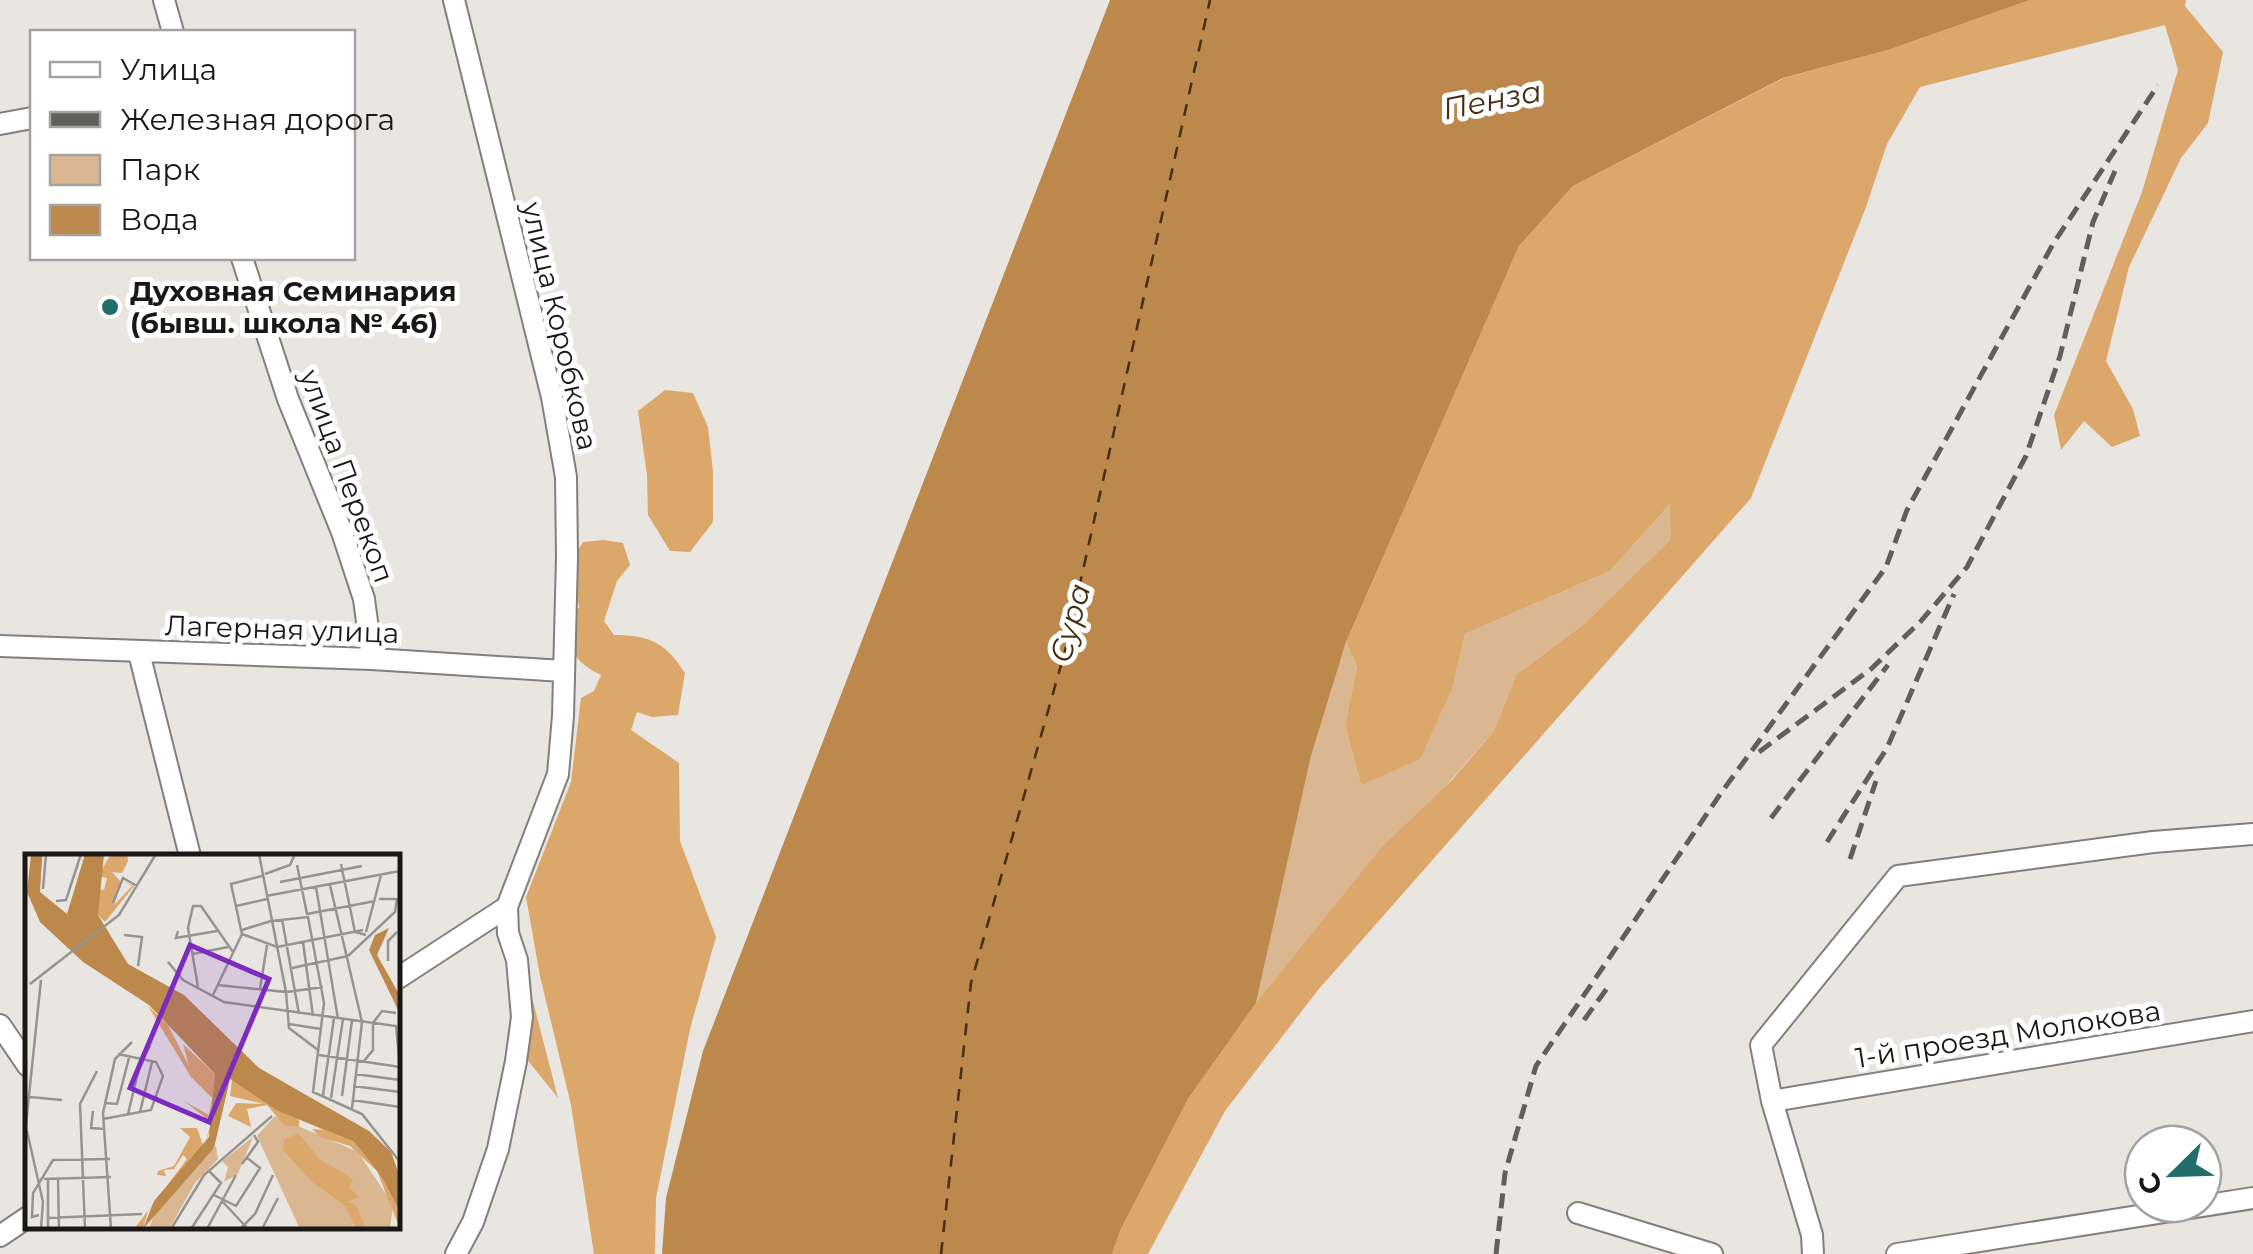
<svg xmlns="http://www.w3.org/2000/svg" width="2253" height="1254" font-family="Montserrat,sans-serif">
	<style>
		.green { fill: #dab790 }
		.forest { fill: #dca76a }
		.water { fill: #bc884c }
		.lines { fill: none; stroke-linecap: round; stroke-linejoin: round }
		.ferry { stroke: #442d12; stroke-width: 2.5; stroke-dasharray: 12 10; stroke-linecap: butt }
		.minor-casing { stroke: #827f7c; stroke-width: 24 }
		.minor { stroke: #fff; stroke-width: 20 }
		.rail { stroke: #615f5d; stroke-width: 5; stroke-dasharray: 15 8; stroke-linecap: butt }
		.poi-dot { fill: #216d6a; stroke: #fff; stroke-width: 4 }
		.labels { text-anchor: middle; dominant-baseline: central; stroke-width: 10; stroke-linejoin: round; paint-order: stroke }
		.poi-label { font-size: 28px; font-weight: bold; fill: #191817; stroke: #fff; text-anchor: start }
		.street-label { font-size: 28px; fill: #191817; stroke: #fff }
		.water-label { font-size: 30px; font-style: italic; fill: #442d12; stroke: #fff }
		.inset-river { fill: none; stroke: #bc884c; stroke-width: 5 }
		.inset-road { fill: none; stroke: #969491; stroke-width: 2.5 }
		.view { fill: #7b2cbf; fill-opacity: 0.15; stroke: #7b2cbf; stroke-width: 5 }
		.inset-edge { fill: none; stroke: #191817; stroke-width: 5 }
	</style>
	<rect width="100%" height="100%" fill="#e9e6e2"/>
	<path class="green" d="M1671 503V539L1585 623 1516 675 1494 731 1256 1003 1311 756 1346 642 1357 667 1345 725 1361 785 1453 686 1465 634 1610 571Z"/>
	<path class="forest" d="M2030 0H2186L2185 6 2223 52 2208 123 2181 158 2129 267 2106 361 2133 409 2140 436 2112 447 2084 421 2061 450 2054 415 2142 192 2178 70 2165 25 1920 87 1887 144 1866 207 1751 498 1318 990 1225 1111 1148 1254H1112L1121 1229 1188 1099 1256 1003 1381 848 1452 780 1494 731 1516 675 1585 623 1671 539 1670 504 1610 571 1465 634 1453 686 1420 759 1361 785 1345 725 1357 667 1346 642 1519 246 1573 186 1784 78 1888 50Z
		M665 390 693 393 708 427 713 471V522L690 552 670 551 648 515 647 475 638 411Z
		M604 540 623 543 630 565 617 581 604 621 614 635C650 635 666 643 685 673L678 715 652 717 637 712 631 730 679 763 680 841 716 937 690 1029 656 1198 655 1254H594L571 1105 540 976 526 897 571 782 581 698 594 691 601 675C569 660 561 639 579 607L571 562 583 542Z
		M530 990 558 1098 526 1058 532 1032Z"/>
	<path class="water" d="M1110 0H2030L1888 50 1783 78 1573 186 1519 246 1346 642 1311 756 1256 1003 1188 1099 1121 1229 1112 1254H662L666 1198 703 1051Z"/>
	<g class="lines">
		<path class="ferry" d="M941 1254 971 983 1065 651 1210 0"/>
		<defs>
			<path id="minor" d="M164 0 173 32
				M454 0 552 397 566 477 567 557 563 716 558 774 507 907 508 933 517 960 522 1017 516 1061 498 1149 473 1222 456 1254
				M0 124 32 118
				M242 258 288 399 342 532 364 599 372 659
				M0 646 372 659 563 671
				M139 653 190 856
				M398 978 507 907
				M0 1025 28 1066
				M1772 1101 2253 1021
				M1578 1213 1712 1254
				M0 1236 28 1217
				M1813 1254 1812 1235 1772 1101 1761 1045 1898 876 2153 842 2253 834
				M1897 1254 2253 1198"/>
		</defs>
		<use href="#minor" class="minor-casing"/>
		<use href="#minor" class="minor"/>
		<path class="rail" d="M1759 752 1871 669 1921 621 1967 567 2026 456 2060 356 2093 222 2115 171
			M1771 818 1888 665
			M1827 842 1887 748 1954 594
			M1850 859 1876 781
			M1584 1020 1608 987
			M1496 1254 1505 1173 1536 1066 1721 793 1886 567 1907 510 2053 244 2158 85"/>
	</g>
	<circle class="poi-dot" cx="110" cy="307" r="10"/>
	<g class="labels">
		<g class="poi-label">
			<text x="130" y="291">Духовная Семинария<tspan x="130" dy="32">(бывш. школа № 46)</tspan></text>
		</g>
		<g class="street-label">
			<text transform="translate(560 326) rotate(77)">улица Коробкова</text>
			<text transform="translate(347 476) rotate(70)">улица Перекоп</text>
			<text transform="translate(282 629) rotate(2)">Лагерная улица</text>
			<text transform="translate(2008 1034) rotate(-9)">1-й проезд Молокова</text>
		</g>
		<g class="water-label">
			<text transform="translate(1492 100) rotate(-11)">Пенза</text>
			<text transform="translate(1070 623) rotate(-75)">Сура</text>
		</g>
	</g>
	<g transform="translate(25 854)">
		<rect width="375" height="375" fill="#e9e6e2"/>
		<path d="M250 262 333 298 368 351 365 375H275L232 282ZM228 283 213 320 199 328 203 313 197 307ZM191 292 193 305 170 329 144 375H124L131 355Z" fill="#dab790"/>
		<path d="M86 0H102L103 7 97 19 87 18 96 28 89 51 107 32 98 28 109 32 80 68 73 61 72 35 79 36 82 24 73 22ZM123 152 143 171 164 212 158 190 190 220 188 269 181 287 187 264H181L159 247 184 261 187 244 166 223ZM207 226 265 262 288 267 328 287 353 316 375 358V375L352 317 325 292 295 283 287 275 299 276 274 265V273L259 271 242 251 222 255 226 273 203 262 211 249 239 250 205 242ZM155 274H172L178 291 123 357 118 375H109L162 305 158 301 149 315 139 316 141 322 132 321 133 317 149 312 165 283ZM273 279 296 306 328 325 324 333 334 343 322 348 330 350 341 375H332L319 351 287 328 258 296 259 286Z" fill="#dca76a"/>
		<path d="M6 0H17L15 38 42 60 60 0H79L73 61 103 110 159 141 234 214 344 277 366 298 375 323V358L353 316 328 287 253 257 205 225 189 294 118 375 129 347 184 283 190 220 124 151 58 108 15 68 2 38ZM364 74 352 101 374 140 375 160 344 96 350 81Z" fill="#bc884c"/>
		<path class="inset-river" d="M15 0 12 38 51 89M57 94 331 285 375 343"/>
		<path class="inset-road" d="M234 0 261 138 298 133M316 10 330 78 341 81M272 11 282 60 350 47M240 20 265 11 270 0M255 28 337 12M305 31 337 168 327 254M291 33 313 165M18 35 21 0M241 42 375 17M31 47 41 46 56 0M88 49 98 24 112 32M211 52 242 45M257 65 274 160M246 67 283 63 299 149 288 238 337 260 375 308M217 76 246 67M153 77 151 84 192 77M341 78 356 21M217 80 252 93 338 76M217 80 206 30 237 22M99 81 117 83 113 112M278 88 288 162M168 100 203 93M323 102 370 58 372 45H354M363 107V87L372 78M143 108 158 126 199 148 371 172 375 211M267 114 323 102M5 130 94 61 131 0M193 131 261 138 264 174 293 196M173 133 163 74 168 52H176L208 98M235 135 242 91M187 143 217 80M264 170 296 175M294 201 375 213M339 207 348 196V169L357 157 371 159M330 220 375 226M328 232 375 238M298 241 309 164M317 242 327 166M5 243 37 246M306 244 318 165M327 246 375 253M80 249 92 250 104 204M68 257 66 274 80 275M115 258 127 208M103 260 116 206 125 192M78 265 126 256 138 222 131 208 93 200M2 277 18 348 16 375M0 280 16 126M217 310 233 288 229 281M19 325 86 323M33 325 34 375M189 341 211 352 235 314 221 303M198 348 223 375M14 361 7 363 8 339 28 306 85 305M22 364 117 360M23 375V325M60 375 55 250 72 217M86 375 78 259 90 205 107 188M146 375 179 321 247 262M166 375 196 329 183 316M182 375 211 321M215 375 230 360 248 321M237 375 253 344"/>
		<path class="view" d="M165 91 244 125 184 268 105 234Z"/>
		<rect width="375" height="375" class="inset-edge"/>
	</g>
	<rect x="30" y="30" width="325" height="230" fill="#ffffff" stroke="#a3a3a2" stroke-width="2.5"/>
	<rect x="50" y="62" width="50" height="15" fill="#ffffff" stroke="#a3a3a2" stroke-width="2.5"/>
	<text x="120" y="80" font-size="30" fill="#191817">Улица</text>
	<rect x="50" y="112" width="50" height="15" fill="#615f5d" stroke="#a3a3a2" stroke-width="2.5"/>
	<text x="120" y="130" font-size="30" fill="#191817">Железная дорога</text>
	<rect x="50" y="155" width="50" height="30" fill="#dab790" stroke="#a3a3a2" stroke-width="2.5"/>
	<text x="120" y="180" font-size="30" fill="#191817">Парк</text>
	<rect x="50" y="205" width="50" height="30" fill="#bc884c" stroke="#a3a3a2" stroke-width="2.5"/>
	<text x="120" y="230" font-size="30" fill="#191817">Вода</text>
	<g transform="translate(2173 1174) rotate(247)"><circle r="48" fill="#ffffff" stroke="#a3a3a2" stroke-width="2.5"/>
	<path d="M0-8L18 38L0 25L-18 38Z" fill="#216d6a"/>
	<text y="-15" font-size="28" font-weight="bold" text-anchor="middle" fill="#191817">С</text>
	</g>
</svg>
